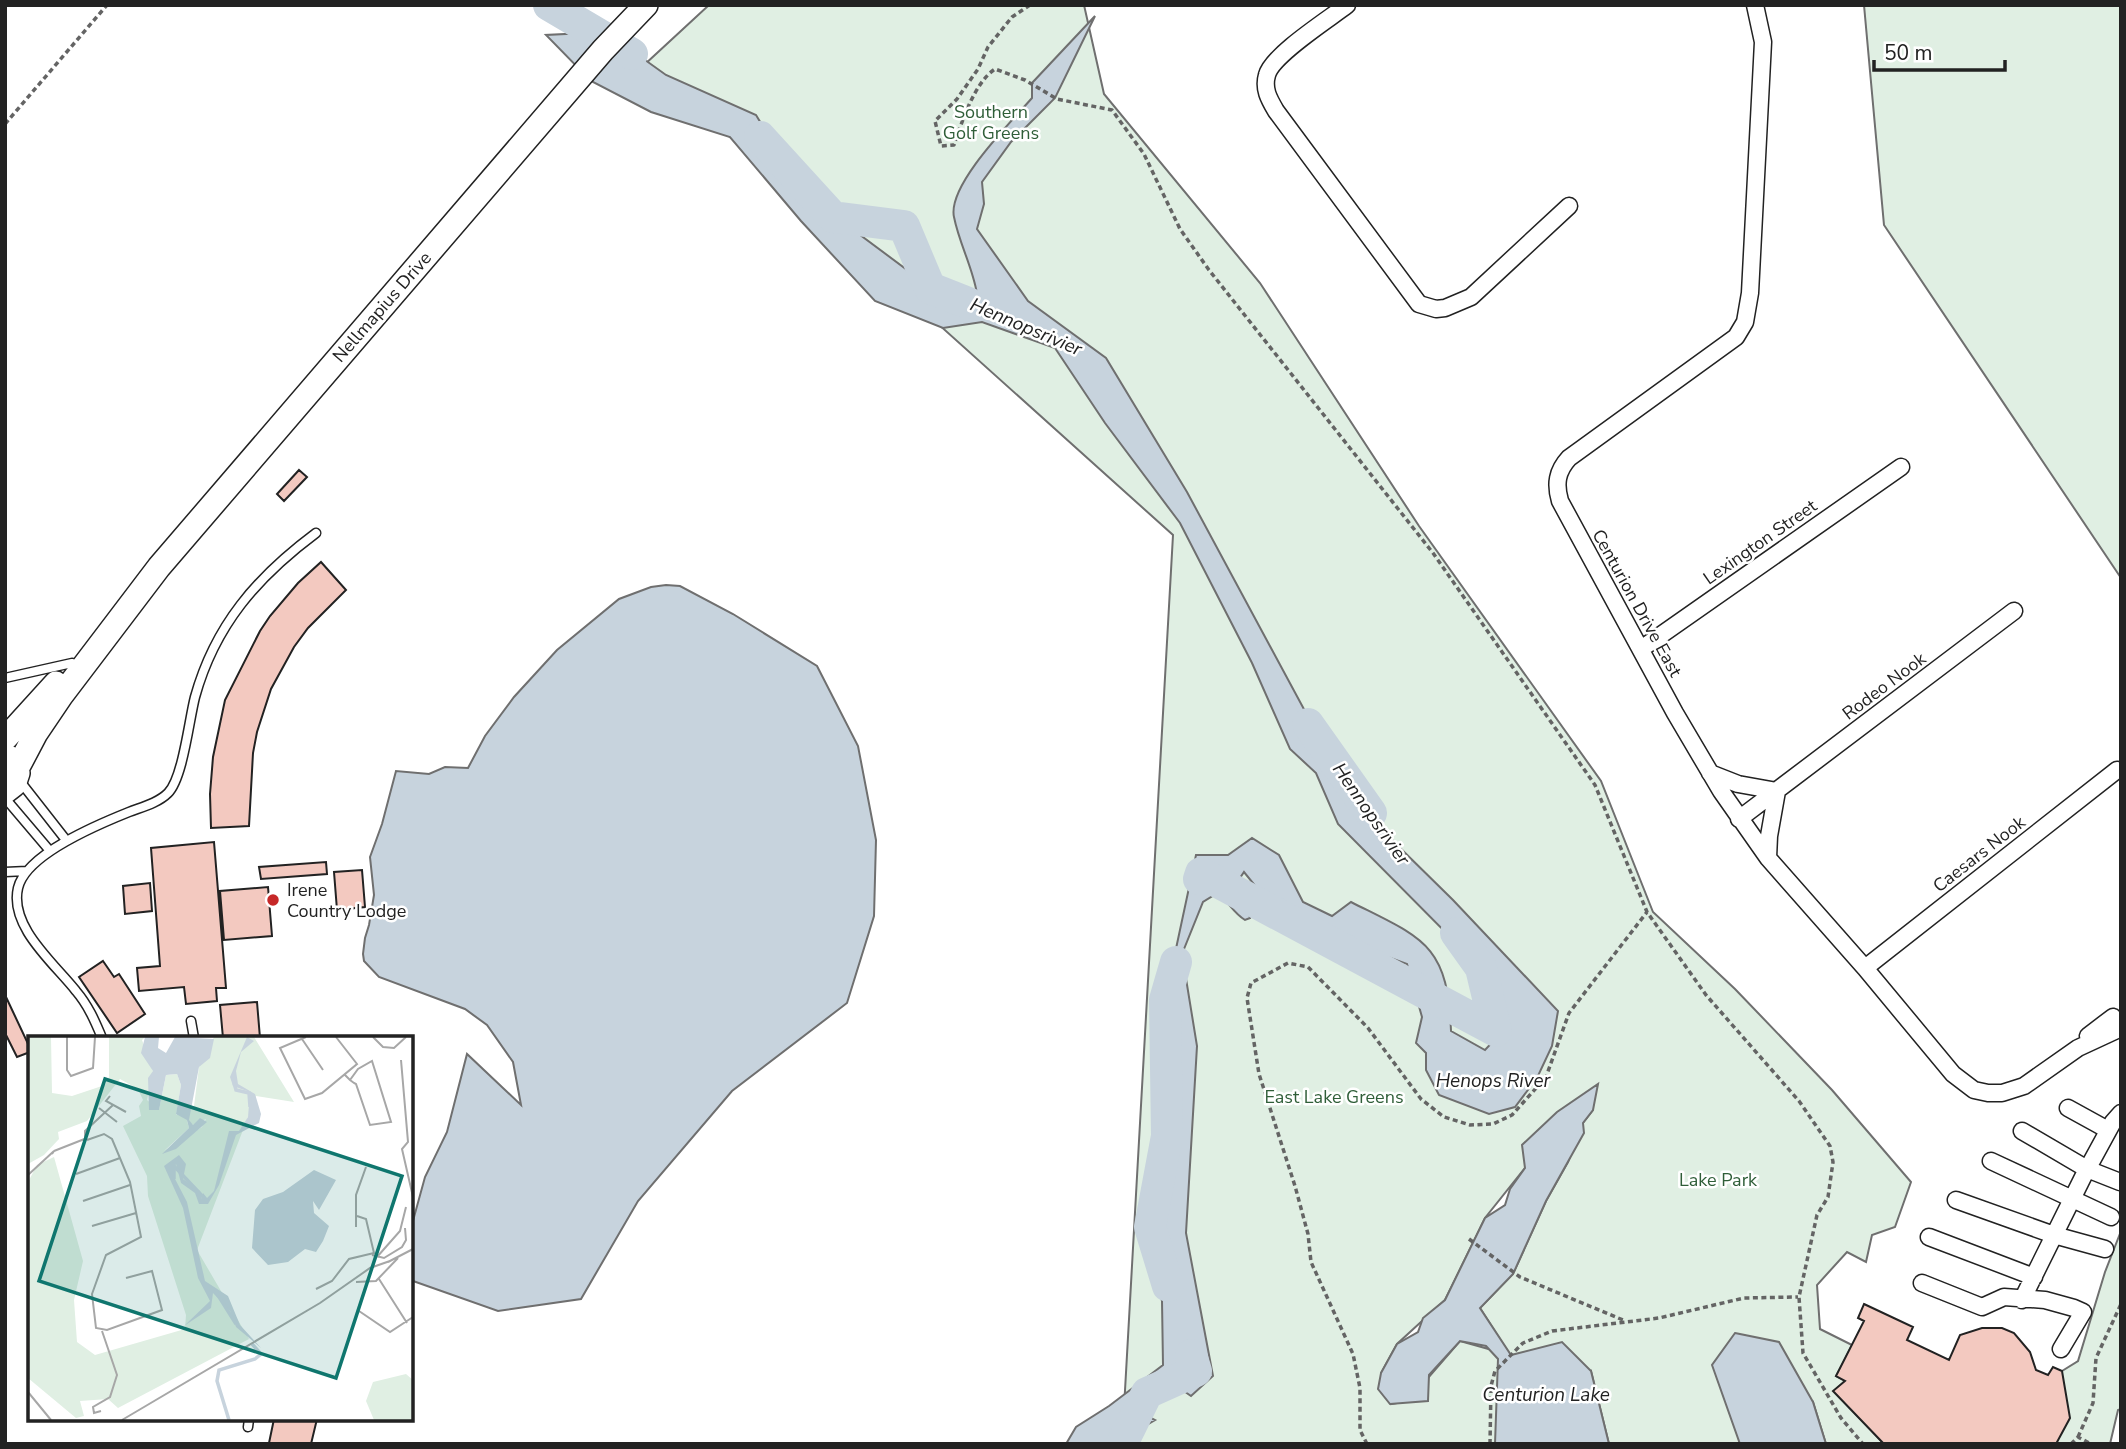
<svg xmlns="http://www.w3.org/2000/svg" width="2126" height="1449" font-family="'Nunito Sans',sans-serif">
	<style>
		.green { fill: #e0efe3; stroke: #6f6f6f; stroke-width: 2; fill-rule: evenodd }
		.water { fill: #c7d3dd; stroke: #6f6f6f; stroke-width: 2 }
		.lines { fill: none; stroke-linecap: round; stroke-linejoin: round }
		.river { stroke: #c7d3dd; stroke-width: 32 }
		.building { fill: #f3c9c0; stroke: #222; stroke-width: 2 }
		.lane-casing { stroke: #222; stroke-width: 11 }
		.street-casing { stroke: #222; stroke-width: 19 }
		.secondary-casing { stroke: #222; stroke-width: 26 }
		.path { stroke: #646464; stroke-width: 3.5; stroke-dasharray: 5 3.5; stroke-linecap: butt }
		.lane { stroke: #fff; stroke-width: 8 }
		.street { stroke: #fff; stroke-width: 16 }
		.secondary { stroke: #fff; stroke-width: 23 }
		.poi-dot { fill: #c62828; stroke: #fff; stroke-width: 2.5 }
		.labels { text-anchor: middle; dominant-baseline: central; stroke-width: 5; stroke-linejoin: round; paint-order: stroke }
		.park-label { font-size: 18px; fill: #2f5e38; stroke: #fff }
		.street-label { font-size: 18px; fill: #222; stroke: #fff }
		.poi-label { font-size: 18px; fill: #222; stroke: #fff; text-anchor: start }
		.water-label { font-size: 19px; font-style: italic; fill: #222; stroke: #fff }
		.inset-river { fill: none; stroke: #c7d3dd; stroke-width: 3.5 }
		.inset-road { fill: none; stroke: #a7a7a7; stroke-width: 2 }
		.view { fill: #0f766e; fill-opacity: 0.15; stroke: #0f766e; stroke-width: 3.5 }
		.inset-edge { fill: none; stroke: #222; stroke-width: 3.5 }
	</style>
	<rect width="100%" height="100%" fill="#fff"/>
	<path class="green" d="M709 5H1084L1104 94 1260 283 1419 526 1601 781 1653 912 1735 989 1832 1090 1911 1182 1895 1227 1872 1235 1866 1262 1847 1252 1817 1285 1820 1329 1852 1345 1836 1376 1845 1381 1834 1391 1884 1444H1826L1813 1402 1739 1440 1740 1444H1609L1591 1371 1498 1444H1122L1173 535 730 137 643 66ZM1593 1110 1583 1123 1568 1162 1546 1201 1513 1274 1480 1308 1510 1355 1460 1341 1408 1401 1391 1404 1381 1373 1397 1344 1445 1300 1485 1218 1525 1168Z
		M1864 5H2121V578L1884 225Z
		M2121 1231V1409L2118 1410 2110 1444H2049L2062 1371 2078 1361 2105 1272Z"/>
	<path class="water" d="M1095 16 1055 98 1011 142 982 182 984 204 977 229 1028 301 1106 358 1187 492 1327 752 1393 841 1453 900 1558 1011 1552 1046 1537 1078 1515 1107 1489 1114 1439 1095 1426 1070V1053L1416 1043 1422 1017 1407 964 1377 953 1351 948 1324 946 1296 929 1273 924 1281 909 1269 903 1244 872 1232 890 1234 902 1248 907 1250 918 1245 920C1230 910 1230 901 1216 894L1203 902 1182 954 1197 1046 1186 1233 1213 1376 1191 1396 1171 1382 1147 1393V1416L1155 1420 1133 1433 1127 1444H1066L1076 1427 1109 1406 1163 1365 1162 1301 1152 1267 1160 1215 1166 1077 1165 1000 1196 855H1228L1252 838 1279 855 1303 902 1332 916 1351 902C1422 938 1448 943 1451 1031L1485 1050 1500 1034 1481 968 1338 824 1316 773 1290 749 1252 663 1180 523 1105 423 1055 348 982 322 943 328 875 301 801 221 730 137 651 112 591 81 546 35 606 32 666 75 756 115 788 168 828 211 930 287 977 294C973 268 959 243 954 217 947 185 1012 121 1032 98V83Z
		M666 585 680 586 733 614 817 666 858 746 876 840 874 916 847 1003 732 1091 638 1201 581 1299 498 1311 413 1281 411 1228 425 1177 447 1132 467 1054 521 1105 513 1062 487 1025 465 1009 379 977 364 961 363 954 365 938 369 925 374 895 370 857 382 824 396 771 429 774 445 767 468 768 485 736 514 697 557 650 619 599 651 587Z
		M1598 1084 1593 1110 1583 1123 1584 1133 1546 1201 1513 1274 1480 1308 1511 1355 1562 1342 1591 1371 1609 1444H1495L1498 1359 1486 1346 1460 1341 1429 1375 1428 1401 1390 1404 1378 1389 1381 1373 1397 1344 1418 1332 1423 1318 1445 1300 1485 1218 1505 1205 1510 1189 1525 1168 1522 1145 1557 1112Z
		M1735 1333 1779 1342 1813 1402 1826 1444H1740L1712 1365Z"/>
	<g class="lines">
		<path class="river" d="M549 5 632 54
			M760 137 833 217 904 226 930 288 968 303
			M1308 724 1371 813
			M1199 879 1201 873 1496 1031 1481 968 1456 933
			M1168 1286 1150 1227 1167 1136 1165 1000 1176 962
			M1122 1444 1147 1393 1196 1371 1191 1355"/>
	</g>
	<path class="building" d="M299 470 307 477 284 501 277 494Z
		M321 562 346 590 308 628 294 647 271 689 257 732 253 753 249 826 211 828 210 794 213 757 225 700 260 631 270 616 298 583Z
		M214 842 226 988H216L217 1001 186 1004 184 987 139 991 137 968 160 966 151 848Z
		M326 862 327 874 261 879 259 867Z
		M362 870 365 907 337 910 334 872Z
		M150 883 152 911 125 914 123 886Z
		M268 887 272 936 224 940 220 891Z
		M103 961 114 977 119 974 145 1014 117 1033 79 977Z
		M6 997 30 1048V1052L17 1057 5 1033Z
		M257 1002 260 1038H223L220 1005Z
		M1864 1304 1913 1327 1907 1340 1949 1360 1960 1335 1982 1328H2002L2014 1333 2030 1352 2036 1370 2048 1375 2053 1367 2062 1371 2070 1418 2056 1444H1884L1833 1391 1845 1381 1836 1376 1864 1321 1858 1318Z
		M274 1419H317L311 1444 269 1443Z"/>
	<g class="lines">
		<defs>
			<path id="lane" d="M5 678 72 663
				M19 780 66 840
				M5 798 50 851
				M5 872 27 871
				M191 1021 194 1038
				M102 1038C95 1021 88 1005 76 991 55 964 9 927 18 888 26 854 99 824 129 812 142 807 158 803 168 793 183 778 189 720 195 697 215 625 257 577 316 533
				M248 1427 249 1419"/>
			<path id="street" d="M1347 5C1329 19 1272 55 1267 75 1263 89 1269 99 1276 111L1419 304 1436 309 1445 308 1471 297 1569 206
				M1755 5 1763 42 1750 293 1745 322 1736 337 1569 458C1557 471 1555 484 1560 501L1675 713 1721 791 1768 858 1865 968 1953 1074 1974 1090 1988 1093H2002L2024 1086 2078 1048 2119 1029
				M1641 649 1901 467
				M1710 773 1738 784 1777 791 1769 836 1768 858
				M1739 819 2014 611
				M1865 968 2117 770
				M2088 1036 2113 1017
				M2068 1108 2108 1130
				M2022 1131 2087 1169 2120 1182
				M1991 1161 2111 1217
				M1956 1200 2054 1235 2105 1249
				M1929 1237 2034 1277
				M1922 1283 1982 1307 2004 1297 2045 1300 2074 1308 2083 1312 2061 1349
				M2022 1300 2083 1177 2113 1122 2121 1113"/>
			<path id="secondary" d="M5 739 56 683
				M17 769 36 733 61 696 159 567 603 50 646 5
				M5 792 14 785 18 773 11 758"/>
		</defs>
		<use href="#lane" class="lane-casing"/>
		<use href="#street" class="street-casing"/>
		<use href="#secondary" class="secondary-casing"/>
		<path class="path" d="M1030 5 1012 17 988 47 978 69 957 99 935 121 941 146 954 145C962 122 974 83 995 69L1025 80 1057 99 1112 110 1144 154 1180 229 1209 270 1433 553 1595 785 1647 912 1706 995 1799 1101 1830 1146 1833 1162 1828 1197 1817 1215 1799 1297 1803 1353 1841 1418 1863 1444
			M5 124 107 5
			M1469 1239 1520 1277 1623 1320
			M2078 1437 2093 1403 2096 1358 2121 1304
			M1367 1444 1360 1430V1388L1353 1354 1311 1262 1308 1234 1295 1186 1259 1074 1247 998 1251 983 1288 963 1308 967 1368 1028 1421 1099 1444 1117 1470 1125 1493 1124 1512 1115 1546 1077 1569 1013 1647 912
			M1490 1444 1491 1386 1495 1371 1523 1343 1552 1331 1659 1318 1744 1298 1798 1297
			M2071 1444 2078 1437 2091 1444"/>
		<use href="#lane" class="lane"/>
		<use href="#street" class="street"/>
		<use href="#secondary" class="secondary"/>
	</g>
	<circle class="poi-dot" cx="273" cy="900" r="7"/>
	<g class="labels">
		<g class="park-label">
			<text x="991" y="112">Southern<tspan x="991" dy="21">Golf Greens</tspan></text>
			<text x="1334" y="1097">East Lake Greens</text>
			<text x="1718" y="1180">Lake Park</text>
		</g>
		<g class="street-label">
			<text transform="translate(382 307) rotate(-49)">Nellmapius Drive</text>
			<text transform="translate(1760 542) rotate(-35)">Lexington Street</text>
			<text transform="translate(1637 603) rotate(61)">Centurion Drive East</text>
			<text transform="translate(1884 686) rotate(-37)">Rodeo Nook</text>
			<text transform="translate(1979 854) rotate(-38)">Caesars Nook</text>
		</g>
		<g class="poi-label">
			<text x="287" y="890">Irene<tspan x="287" dy="21">Country Lodge</tspan></text>
		</g>
		<g class="water-label">
			<text transform="translate(1026 327) rotate(23)">Hennopsrivier</text>
			<text transform="translate(1371 814) rotate(55)">Hennopsrivier</text>
			<text x="1493" y="1081">Henops River</text>
			<text x="1546" y="1395">Centurion Lake</text>
		</g>
	</g>
	<g transform="translate(28 1036)">
		<rect width="385" height="385" fill="#fff"/>
		<path d="M0 1H23L24 57 44 60 77 49 81 41V1H117L114 4 125 35 119 64 131 74 138 39 149 38 153 49 148 79 166 70 171 31 186 1H226L266 66 228 60 169 214 221 303 90 372 80 363 52 365 56 380 48 382 0 342V146L9 129 26 121 55 225 46 264 49 306 67 319 157 293 158 279 120 160 119 140 95 90 113 80 111 70 115 64 110 53 92 43 59 85 30 96 31 103 16 119 0 128ZM178 83 174 91 136 115 161 92 159 85 165 89ZM378 338 385 344V384H346L338 365 345 346Z" fill="#e0efe3" fill-rule="evenodd"/>
		<path d="M117 1H131L130 12 138 17 147 1 186 3 182 22 171 31 161 84 165 89 172 82 179 86 148 113 134 118 161 92 159 84 148 78 153 49 149 38 138 39 131 74H121L120 42 125 35 113 17ZM219 1 226 5 213 16 208 35 210 48 227 58 233 78 231 87 208 99 191 149 180 168H171L167 157 153 147 148 128 145 139 159 166 177 245 200 260 212 289 233 312 208 291 202 275 185 257 183 272 156 290 182 265 170 242 155 172 136 130 151 119 158 128 155 143 172 155 174 163 175 157 179 162 186 155 201 95H211L220 81 222 56 205 50 202 41ZM286 134 308 144 291 174 285 165 286 177 301 190 295 205 288 216 277 213 260 226 240 229 224 212 227 174 235 163 255 156Z" fill="#c7d3dd"/>
		<path class="inset-river" d="M206 47 208 54 221 57 222 71M146 143V130L179 165M188 256 208 288M201 384 189 345 191 334 227 323 233 318 224 308"/>
		<path class="inset-road" d="M39 1V34L43 40 65 32 67 1M278 1 252 12 277 63 294 57 329 28 308 1M345 1 355 11 366 12 378 1M274 3 295 34M373 24 380 106 374 113 385 161M317 39 322 44 326 47 328 48 342 89 363 86 344 25 330 33 322 44M82 60 78 65 98 76M71 72 89 86M57 103V95L85 69M59 104 76 98 84 103 102 146 113 201 78 219 64 258 68 292 79 294 134 274 124 235 98 242M26 115 59 102M48 138 92 122M0 139 26 115 24 118M55 165 102 149M64 190 108 177M328 191V159L338 131M344 219 356 222 374 211 378 204 377 192M349 221 372 195 378 171M360 226 385 213M351 243 379 287M328 246 348 245 370 222M288 253 304 245 321 223 346 217 338 183 329 180M331 275 362 296 385 281M0 356 23 384M73 375 66 377 65 371 82 361 89 339 74 295M94 384 292 267 342 232 362 225"/>
		<path class="view" d="M77 43 374 140 308 342 11 245Z"/>
		<rect width="385" height="385" class="inset-edge"/>
	</g>
	<rect width="2126" height="1449" fill="none" stroke="#222222" stroke-width="14"/>
	<path d="M1874 60v10h131v-10" fill="none" stroke="#222222" stroke-width="3.5"/>
	<text x="1884" y="60" font-size="21" fill="#222222" stroke="#ffffff" stroke-width="5" paint-order="stroke">50 m</text>
</svg>
